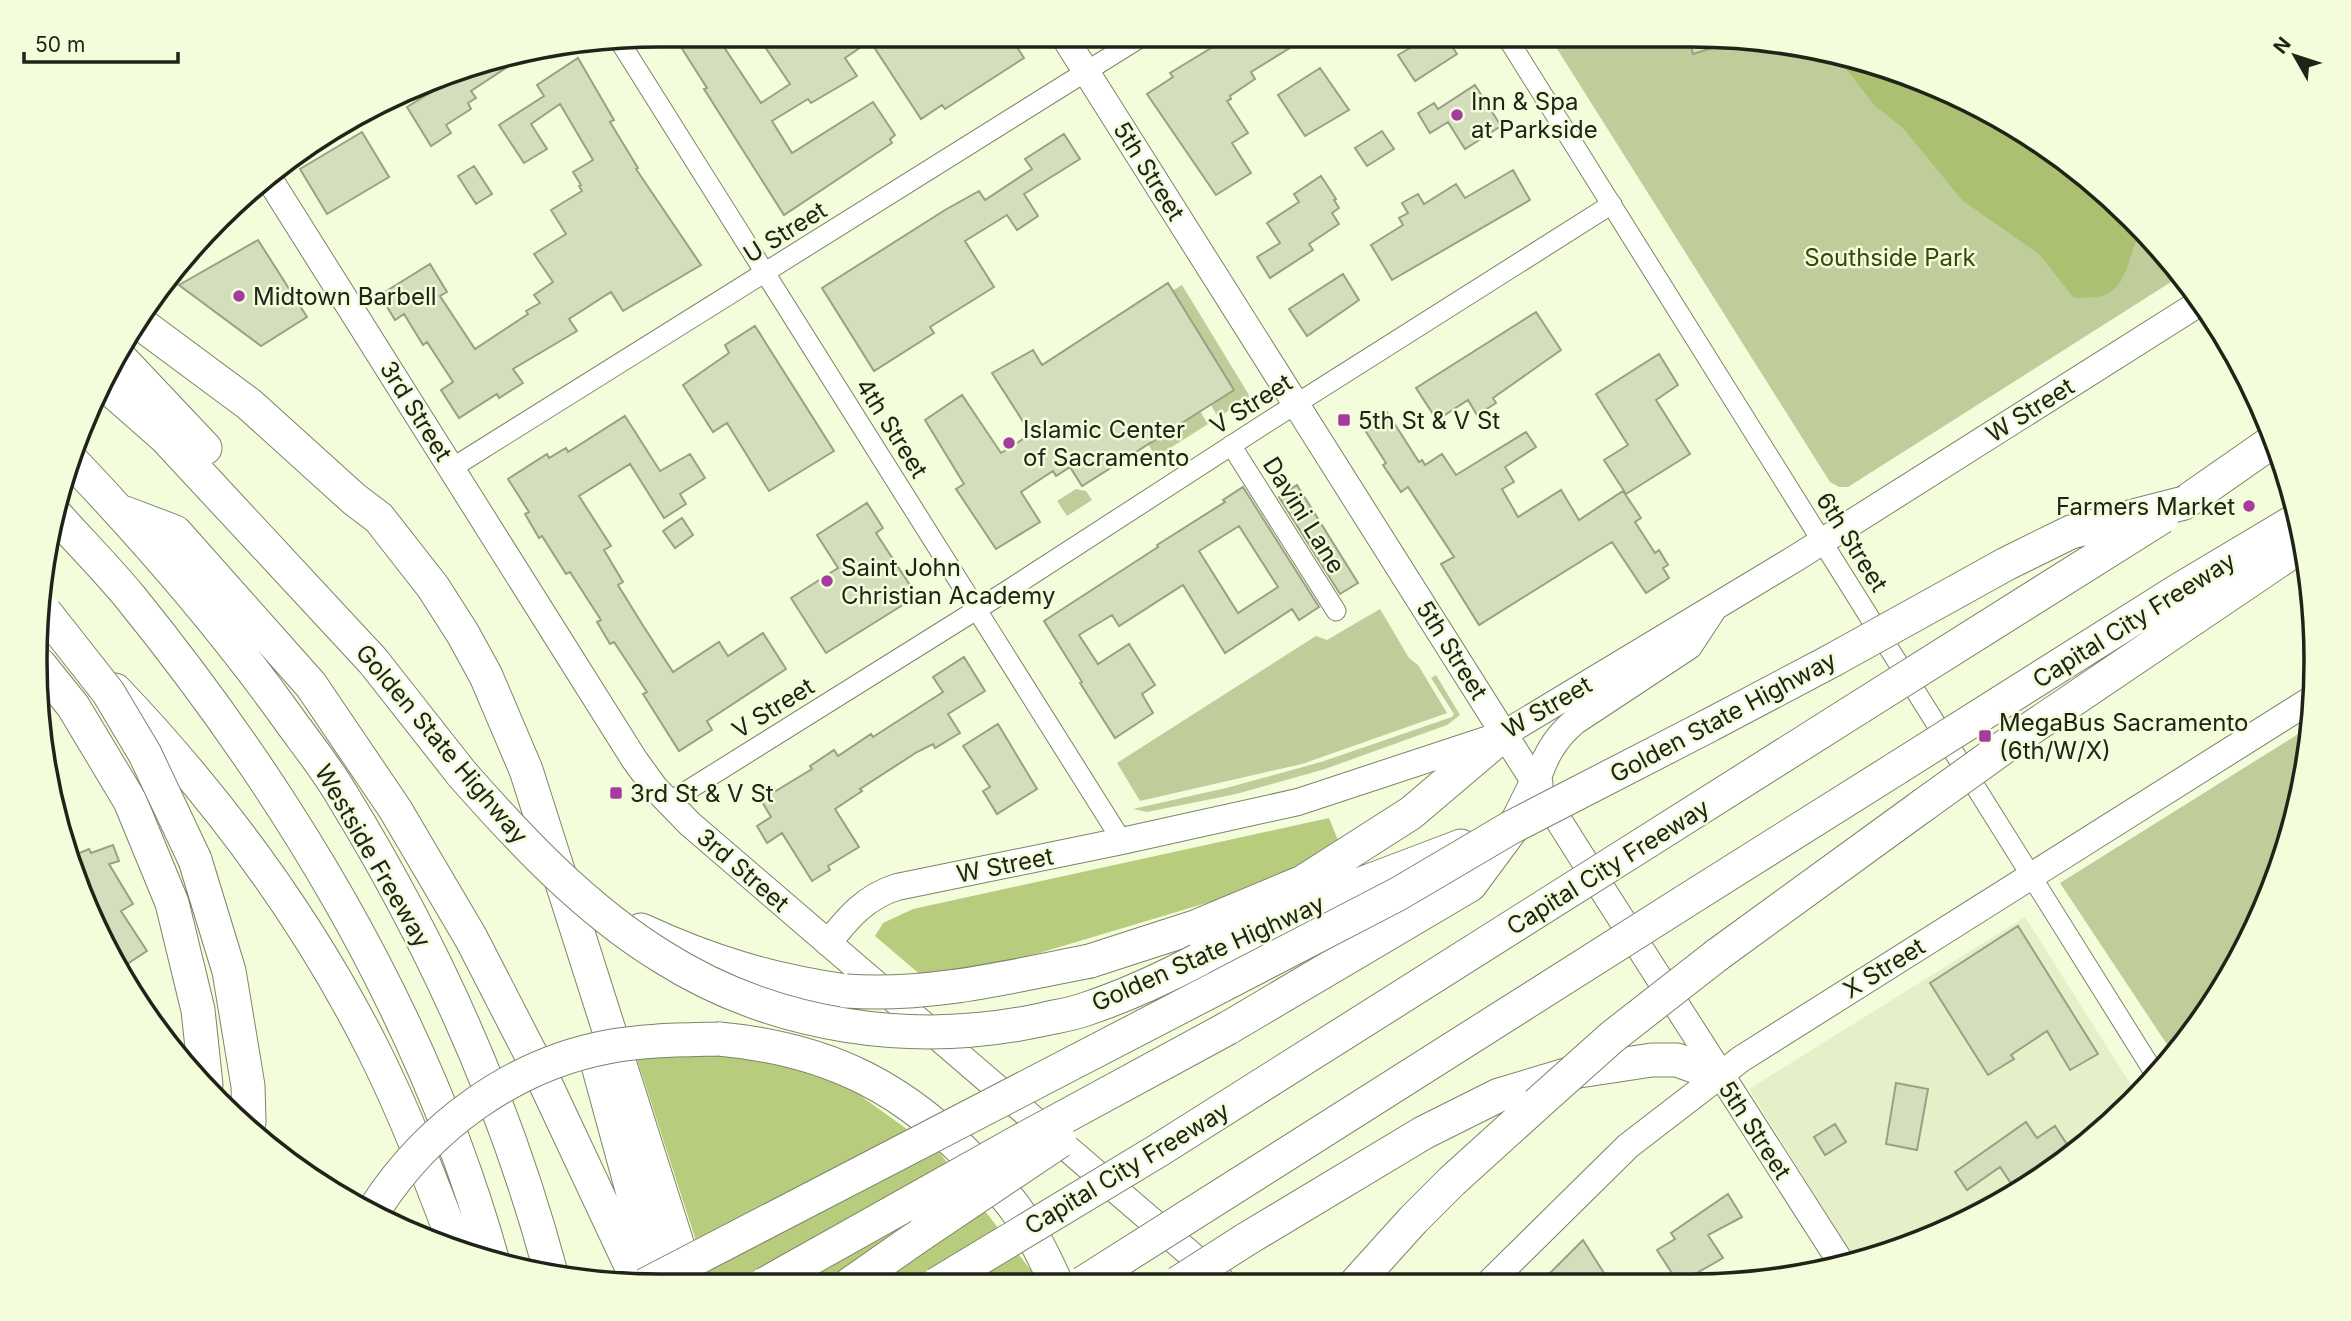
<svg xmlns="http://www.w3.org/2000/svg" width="2351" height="1321" font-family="Inter,sans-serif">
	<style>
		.built { fill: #e5f0c8 }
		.green { fill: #becd99 }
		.forest { fill: #b8cc7d }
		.water { fill: #acc072 }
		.building { fill: #d4debd; stroke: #98a183; stroke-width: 2; fill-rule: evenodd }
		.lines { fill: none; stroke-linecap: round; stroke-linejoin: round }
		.street-casing { stroke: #7c8467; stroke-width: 21 }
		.secondary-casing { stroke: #7c8467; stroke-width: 28 }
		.highway-casing { stroke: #7c8467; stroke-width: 35 }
		.street { stroke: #fff; stroke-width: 19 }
		.secondary { stroke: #fff; stroke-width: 26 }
		.highway { stroke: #fff; stroke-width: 33 }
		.highway-bridge-casing { stroke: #7c8467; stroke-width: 35; stroke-linecap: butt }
		.highway-bridge { stroke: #fff; stroke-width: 33 }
		.poi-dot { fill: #a43b9d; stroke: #f3fcdb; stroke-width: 2.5 }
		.labels { text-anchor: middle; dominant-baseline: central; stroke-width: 5; stroke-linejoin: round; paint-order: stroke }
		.poi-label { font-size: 24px; fill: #202418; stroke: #f3fcdb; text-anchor: start }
		.street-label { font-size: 24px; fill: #202418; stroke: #f3fcdb }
		.park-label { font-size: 24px; fill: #3a460b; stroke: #f3fcdb }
		.rim { fill: none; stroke: #202418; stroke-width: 3.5 }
	</style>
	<rect width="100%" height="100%" fill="#f3fcdb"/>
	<path class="built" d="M2025 917 2138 1096 2133 1103 2038 1181 1892 1253 1855 1261 1749 1089Z"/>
	<path class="green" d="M1549 36H1731L1853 56 2004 119 2103 190 2182 275 1848 487H1839L1830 482Z
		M1182 285 1249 395 1248 399 1218 417 1211 405 1234 389 1172 291Z
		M1200 411 1208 424 1156 457 1148 444Z
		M1076 489 1086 491 1092 500 1067 516 1057 501Z
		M1380 609 1409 658 1418 665 1447 713 1302 764 1140 801 1117 763 1316 636 1327 640Z
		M1436 675 1460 715 1447 725 1325 769 1236 794 1147 812 1133 809 1226 788 1321 762 1452 717 1454 714 1431 678Z
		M2311 726V743L2283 862 2232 974 2172 1052 2060 883Z"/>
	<path class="forest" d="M1329 818 1340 845 1240 893 996 966 923 977 875 936 883 923 913 909Z
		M754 1054 851 1089 939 1152 1034 1274 1036 1283 710 1284 636 1056Z"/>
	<path class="water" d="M1834 53 1853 56 2004 119 2103 190 2142 232C2126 253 2130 294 2095 297 2088 297 2080 299 2073 297L2040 255 1962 200 1903 128 1875 106Z"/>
	<path class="building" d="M677 35H716L761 103 790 84 757 35H913L919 44 931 35H1009L1024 58 945 109 942 105 921 119 870 41 845 58 857 76 811 103 808 99 772 121 792 153 873 102 895 135 890 139 892 143 784 215 704 89 707 88 681 47 684 45Z
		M1231 36H1309L1251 72 1255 79 1230 96 1231 99 1227 101 1248 133 1232 143 1251 173 1216 195 1147 94 1173 77 1170 73Z
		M1402 36H1445L1457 54 1415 81 1398 55 1410 48Z
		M1688 36H1731L1738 37V40L1693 54Z
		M521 58 471 91 476 98 468 103 471 109 446 125 451 133 431 146 407 107 438 88 434 82 460 68Z
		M578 58 614 120 610 122 638 168 636 169 701 265 623 311 611 292 569 319 577 331 513 369 523 383 499 398 497 394 459 418 441 390 453 382 427 342 423 345 404 314 395 320 380 295 430 264 447 292 440 296 475 349 528 314 526 311 540 303 534 295 553 282 534 254 566 234 551 210 582 191 579 186 581 185 573 172 593 160 560 104 531 124 547 149 524 163 499 125 544 96 537 85Z
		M1320 68 1349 110 1305 136 1278 95Z
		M1475 85 1501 126 1465 149 1448 122 1430 133 1418 113 1434 103 1438 109Z
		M1382 131 1394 149 1367 166 1355 148Z
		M362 132 389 177 327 214 300 169Z
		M1064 134 1080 159 1024 194 1038 216 1017 230 1007 215 965 241 994 287 930 327 934 333 874 371 822 288 945 210 979 191 985 200 1032 169 1025 159Z
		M474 166 492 194 476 204 458 176Z
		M1513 170 1530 200 1392 280 1371 245 1403 225 1399 218 1408 213 1402 203 1418 194 1424 204 1456 184 1465 198Z
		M1321 176 1336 199 1334 200 1339 208 1332 213 1339 224 1309 244 1313 250 1270 278 1257 257 1280 243 1267 223 1299 202 1294 194Z
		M258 240 307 317 261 346 179 285Z
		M1343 274 1359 300 1307 336 1289 309Z
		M1168 283 1234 390 1082 486 1070 467 1056 476 1053 471 1021 492 1040 522 996 549 956 489 964 484 925 420 962 395 1001 453 1031 434 992 373 1033 350 1042 365Z
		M1536 312 1561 350 1493 398 1496 403 1477 415 1468 400 1437 420 1416 388Z
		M755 326 834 451 769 491 727 423 713 432 683 385 729 353 725 345Z
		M1659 354 1678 385 1656 400 1690 454 1626 494 1604 460 1628 445 1596 394Z
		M1387 412 1419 462 1422 460 1425 465 1442 454 1456 475 1526 432 1536 447 1505 467 1514 482 1502 489 1518 517 1561 490 1579 520 1623 491 1641 518 1635 522 1655 553 1659 550 1668 565 1663 568 1669 578 1646 593 1612 542 1479 625 1441 564 1454 557 1408 487 1401 492 1383 465 1386 463 1363 427Z
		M625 416 660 471 690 454 705 478 680 494 686 504 664 518 630 464 579 496 611 546 604 550 623 582 618 585 642 624 673 672 719 642 728 656 763 633 786 669 707 721 712 730 679 751 643 694 647 692 614 642 610 644 597 622 601 620 570 572 566 574 542 536 539 538 525 514 529 512 508 479 547 454 549 458 566 448 568 452Z
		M1297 485 1358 583 1340 594 1279 497Z
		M1243 487 1319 607 1299 620 1292 609 1225 653 1183 585 1119 626 1112 615 1079 635 1098 664 1129 644 1155 685 1142 694 1153 713 1115 738 1080 683 1082 682 1044 621 1158 547 1157 545 1225 502 1223 500ZM1239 526 1278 587 1238 613 1199 551Z
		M867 503 883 528 876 533 917 596 826 653 791 598 838 568 817 535Z
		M682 518 693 535 675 548 663 531Z
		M964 657 985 691 948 714 960 733 935 748 933 744 917 752 860 789 862 791 835 809 859 847 828 866 830 870 812 881 782 833 767 843 757 826 771 817 761 800 812 769 810 766 834 750 838 756 871 734 873 737 943 692 933 677Z
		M998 724 1037 789 997 814 983 791 990 787 963 746Z
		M113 845 119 861 109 864 133 904 121 911 147 951 124 966 82 900 72 856 89 849 91 853Z
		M2018 926 2098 1054 2070 1070 2047 1031 2011 1055 2014 1059 1988 1075 1930 983Z
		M1896 1083 1928 1089 1917 1150 1886 1144Z
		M2026 1122 2037 1138 2055 1126 2072 1152 2038 1181 2016 1191 2000 1167 1967 1190 1955 1172Z
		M1835 1124 1846 1142 1825 1155 1814 1137Z
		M1728 1194 1742 1217 1708 1235 1723 1258 1683 1281H1677L1657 1250 1675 1239 1671 1233Z
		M1583 1240 1609 1281H1542Z"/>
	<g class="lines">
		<defs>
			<path id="street" d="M1506 36 2155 1074
				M620 42 1122 841
				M1231 445 1336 611
				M452 468 1143 36
				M669 802 1005 592 1266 423 1612 204"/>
			<path id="secondary" d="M1063 35 1588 867 1842 1264
				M268 177 634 759 655 788 690 824 1224 1283
				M1536 784C1544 758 1554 739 1574 722L1689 646 1712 611
				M828 943C848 918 865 897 897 887L1122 841 1298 802 1504 734 1796 558 2201 302
				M1490 1282 1628 1146 1741 1059 2312 699"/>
			<path id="highway" d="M137 321 249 404 354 499 379 518 433 587 463 634 486 676 526 770 690 1284
				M120 358 205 448
				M107 386 165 437 373 661 462 774
				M73 462C152 545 227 632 293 725 310 748 328 771 342 795 433 943 506 1105 551 1273
				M2184 503 2273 441
				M125 513 175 532 311 685 395 809 471 938 540 1072 640 1285
				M55 514C80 542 106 568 130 597 289 793 425 1018 493 1262
				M40 665 73 706 130 801 172 903 198 1010 206 1085
				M115 690C219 799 306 916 374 1051 406 1115 431 1181 456 1247
				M1706 727 1831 661
				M1648 841 1860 707
				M195 860 229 971 248 1086 249 1122
				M1684 902 1897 768
				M641 930C710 962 770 980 846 991
				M1717 955 1922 806
				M1198 960 1358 885 1461 846
				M1090 961 1195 927 1303 882 1411 813 1504 734
				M1228 1028 1470 885 1518 820 1536 784
				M719 1039C830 1049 909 1089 983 1172 994 1184 1006 1195 1015 1208 1031 1230 1045 1258 1056 1283
				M599 1069 658 1285
				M1245 1240 1423 1133 1499 1095 1579 1071 1652 1060H1677L1719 1075
				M1357 1282 1413 1220 1452 1181 1537 1104
				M850 1284 923 1233"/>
		</defs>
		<use href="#street" class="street-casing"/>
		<use href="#secondary" class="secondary-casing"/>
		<use href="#highway" class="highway-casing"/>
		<use href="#street" class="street"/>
		<use href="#secondary" class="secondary"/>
		<use href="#highway" class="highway"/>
		<defs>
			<path id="highway-bridge" d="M45 612 108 692 145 754 195 860
				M1831 661 2006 564 2071 532 2184 503
				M1860 707 2162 517
				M1897 768 2179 590 2298 519
				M462 774C521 841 585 909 661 956 774 1028 915 1048 1045 1019 1058 1016 1073 1014 1086 1009 1125 996 1162 979 1198 960
				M1922 806 2018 737 2302 545
				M846 991C929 997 1009 977 1090 961
				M1537 1104 1612 1037 1717 955
				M376 1207C428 1127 512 1065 607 1047 644 1040 681 1040 719 1039
				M923 1233 1060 1141
				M1083 1283 1684 902
				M1178 1283 1245 1240
				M765 1284 1018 1142 1228 1028
				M937 1284 1159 1150 1648 841
				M645 1285 1398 894 1510 828 1706 727"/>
		</defs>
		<use href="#highway-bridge" class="highway-bridge-casing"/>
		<use href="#highway-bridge" class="highway-bridge"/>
	</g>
	<g class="poi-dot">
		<circle cx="1457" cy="115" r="7"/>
		<circle cx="239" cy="296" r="7"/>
		<rect x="1337" y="413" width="14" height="14" rx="3.5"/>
		<circle cx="1009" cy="443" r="7"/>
		<circle cx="2249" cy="506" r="7"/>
		<circle cx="827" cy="581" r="7"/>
		<rect x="1978" y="729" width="14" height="14" rx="3.5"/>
		<rect x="609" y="786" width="14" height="14" rx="3.5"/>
	</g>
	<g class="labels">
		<g class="poi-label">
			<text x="1471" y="101">Inn &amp; Spa<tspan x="1471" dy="28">at Parkside</tspan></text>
			<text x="253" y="296">Midtown Barbell</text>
			<text x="1358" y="420">5th St &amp; V St</text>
			<text x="1023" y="429">Islamic Center<tspan x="1023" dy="28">of Sacramento</tspan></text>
			<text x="2235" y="506" text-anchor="end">Farmers Market</text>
			<text x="841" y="567">Saint John<tspan x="841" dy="28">Christian Academy</tspan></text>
			<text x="1999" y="722">MegaBus Sacramento<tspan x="1999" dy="28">(6th/W/X)</tspan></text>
			<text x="630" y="793">3rd St &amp; V St</text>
		</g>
		<g class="street-label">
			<text transform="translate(1149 171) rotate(58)">5th Street</text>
			<text transform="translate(785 232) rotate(-32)">U Street</text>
			<text transform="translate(1251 404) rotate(-32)">V Street</text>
			<text transform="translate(2030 410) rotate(-32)">W Street</text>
			<text transform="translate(416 411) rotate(58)">3rd Street</text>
			<text transform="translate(892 428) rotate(58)">4th Street</text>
			<text transform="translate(1304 515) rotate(58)">Davini Lane</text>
			<text transform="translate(1852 542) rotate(58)">6th Street</text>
			<text transform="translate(2134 620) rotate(-32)">Capital City Freeway</text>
			<text transform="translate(1452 650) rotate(58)">5th Street</text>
			<text transform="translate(1547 707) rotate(-30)">W Street</text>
			<text transform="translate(773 708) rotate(-32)">V Street</text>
			<text transform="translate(1723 717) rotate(-28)">Golden State Highway</text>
			<text transform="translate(442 744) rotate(50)">Golden State Highway</text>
			<text transform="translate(373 856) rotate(60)">Westside Freeway</text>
			<text transform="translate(1005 865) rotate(-11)">W Street</text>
			<text transform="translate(1608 867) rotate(-32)">Capital City Freeway</text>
			<text transform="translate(743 870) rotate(41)">3rd Street</text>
			<text transform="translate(1208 953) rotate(-24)">Golden State Highway</text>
			<text transform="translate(1884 968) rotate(-32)">X Street</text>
			<text transform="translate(1755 1130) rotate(57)">5th Street</text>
			<text transform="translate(1127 1168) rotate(-31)">Capital City Freeway</text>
		</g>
		<g class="park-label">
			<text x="1890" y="257">Southside Park</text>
		</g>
	</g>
	<path d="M0 0H2351V1321H0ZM660 47H1691A613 613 0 0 1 2304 660V661A613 613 0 0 1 1691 1274H660A613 613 0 0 1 47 661V660A613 613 0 0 1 660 47Z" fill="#f3fcdb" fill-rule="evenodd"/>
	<path class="rim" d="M660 47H1691A613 613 0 0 1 2304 660V661A613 613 0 0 1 1691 1274H660A613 613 0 0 1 47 661V660A613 613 0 0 1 660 47Z"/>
	<g transform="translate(2295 56) rotate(309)" stroke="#f3fcdb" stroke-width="5" paint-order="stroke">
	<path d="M0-5L12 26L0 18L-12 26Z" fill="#202418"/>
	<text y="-10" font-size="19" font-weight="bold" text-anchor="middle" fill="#202418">N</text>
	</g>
	<path d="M24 52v10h154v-10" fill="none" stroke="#202418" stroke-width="3.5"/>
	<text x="35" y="52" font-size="21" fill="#202418" stroke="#f3fcdb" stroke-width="5" paint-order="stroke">50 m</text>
</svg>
